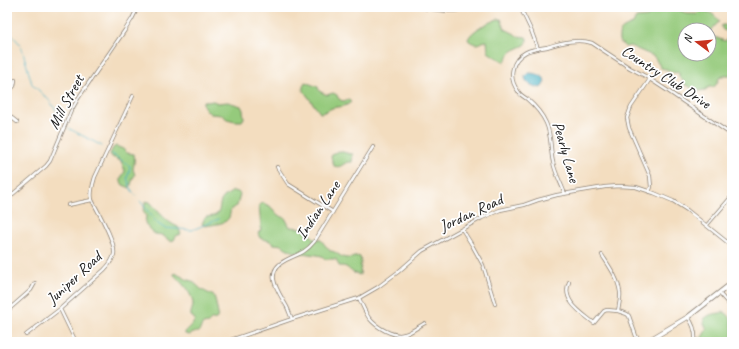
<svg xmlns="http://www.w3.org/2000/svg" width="739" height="349" font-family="Caveat,sans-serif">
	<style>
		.green { fill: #95ca7b; stroke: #58734c }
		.water { fill: #3caabb; stroke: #2c636c }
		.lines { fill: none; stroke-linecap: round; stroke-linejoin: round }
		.stream { stroke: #3caabb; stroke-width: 1 }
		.minor-casing { stroke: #887c6e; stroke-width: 4 }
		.secondary-casing { stroke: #887c6e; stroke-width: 5.5 }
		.minor { stroke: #fff; stroke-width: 2.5 }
		.secondary { stroke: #fff; stroke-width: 4 }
		.labels { text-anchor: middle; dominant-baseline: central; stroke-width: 3.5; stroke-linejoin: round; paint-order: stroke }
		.street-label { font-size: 16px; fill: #1c1c1c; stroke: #fff }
	</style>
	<rect width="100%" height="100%" fill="#fff"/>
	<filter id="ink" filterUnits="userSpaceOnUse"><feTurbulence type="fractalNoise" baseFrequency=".025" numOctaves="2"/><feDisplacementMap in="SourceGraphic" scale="8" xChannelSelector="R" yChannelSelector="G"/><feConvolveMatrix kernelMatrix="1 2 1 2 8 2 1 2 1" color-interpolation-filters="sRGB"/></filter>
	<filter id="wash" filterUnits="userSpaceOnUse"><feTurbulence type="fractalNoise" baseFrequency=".012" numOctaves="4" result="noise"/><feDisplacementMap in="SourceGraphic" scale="16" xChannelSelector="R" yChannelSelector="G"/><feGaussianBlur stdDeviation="0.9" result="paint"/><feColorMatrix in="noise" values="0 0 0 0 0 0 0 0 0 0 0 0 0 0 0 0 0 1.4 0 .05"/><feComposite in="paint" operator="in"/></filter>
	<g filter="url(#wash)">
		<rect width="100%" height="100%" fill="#f3ddbf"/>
		<path class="green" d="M674 8 679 10 688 14H697L700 11C708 10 714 14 719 21L718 23C714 26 713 29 709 32V30H685V54H709V39L714 37 725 41C729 38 730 36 729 32L723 30 721 26 722 25H725L727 27H732V75H727L719 78 717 83 714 87H709L705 90 700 91 692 89 689 86 685 85 683 81 679 76V72C673 74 671 71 666 69 664 69 662 68 661 68L655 58 653 56 630 46 625 47 619 41C618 29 623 28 633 24L636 18 647 17 659 10Z
			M498 19H501L505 29 515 34 517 36 526 37C528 40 527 43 525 45 521 47 515 49 511 52 508 55 507 59 505 62L494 56 488 52 487 41C483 41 480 44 476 44 474 44 471 42 469 41L468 39C472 30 489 22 498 19Z
			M305 82 318 87 319 91 327 95 333 93 337 95 338 98 342 101 349 100 351 102C344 108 340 106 332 108 328 110 324 113 320 113L303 90V86Z
			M203 101 207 102 213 101 218 103 228 102 241 106 243 110 244 118 242 121H235L227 119 222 115 211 114 206 110 203 105Z
			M116 146 123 149 127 153 134 154C135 158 134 165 133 169L135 175 133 178 130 188 123 185 121 182V178L125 171 121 161 112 157 110 154 113 148Z
			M339 151 350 154H353L352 162C350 162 348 162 346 163 341 165 341 168 334 166L331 157C332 154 335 152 339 151Z
			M233 191 238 192 240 194 237 206 231 209C230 212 230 217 228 219 225 224 210 225 205 226L202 224 204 219 206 217C226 216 215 206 224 197 227 195 230 193 233 191Z
			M145 201 150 202C158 211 166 222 178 227L181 234 176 236 174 240 170 241 162 235 155 234 150 230 145 223 146 216 143 210 145 205Z
			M263 203 270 206 278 215 285 218 290 227 302 228C306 234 311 234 315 239H320L330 251C337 251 339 257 346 258 351 259 355 256 360 256 362 261 360 269 360 275 358 274 356 274 354 273 346 268 349 266 339 266L336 259H325L322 256 317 255 294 252 286 248 282 245 274 244 270 241 260 238 258 233 261 230V228L259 205Z
			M175 273 188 280 192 281 202 290 214 296 215 299 218 314 217 318 216 319 211 320 208 323 203 324 201 327 199 332H196L189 335 185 334V332L192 325 195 320 194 318 191 316C190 312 193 309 193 304 193 294 181 282 174 275V274Z
			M723 312C735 315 732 332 732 342H699L707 329 704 323V319C712 312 715 315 723 312Z"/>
		<path class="water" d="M528 73C534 73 540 74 544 78L545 82 542 87 540 88C533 86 525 84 525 76Z"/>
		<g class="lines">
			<path class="stream" d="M7 32 10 33 21 45 32 84 48 99 63 120
				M68 128 102 146
				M112 154 130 166 129 172 127 178 132 191 136 195
				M140 201 157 223 164 228 192 230 219 219"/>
		</g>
	</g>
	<g filter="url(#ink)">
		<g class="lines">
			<defs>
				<path id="minor" d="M415 7 448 11H456L466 7
					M520 7 531 30 538 49
					M7 93 14 86 15 80
					M7 114 17 122
					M277 167 288 184 333 212
					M649 192 651 187 650 176 629 128 627 118 631 107 650 79
					M565 194C561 183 555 173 553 162 550 150 552 136 546 123 542 114 535 106 527 99 524 97 520 95 518 91 508 78 511 60 526 52 532 49 540 48 547 47 561 43 578 38 592 43L630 68 645 76 668 91 694 109 732 135
					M7 199 46 166 50 161 71 111 79 97 125 30 132 19 138 7
					M68 205 92 200
					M707 225 732 196
					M462 229 472 245 483 265 495 304
					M602 255C609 266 618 278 620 292 621 298 619 305 618 311
					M569 282C561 301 582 313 594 323L604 311 607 310 618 311 627 314 629 316 636 336 641 342
					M719 293 732 308
					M359 298C362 305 365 312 369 318 376 327 394 338 405 334 412 332 419 326 425 323
					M60 309 76 342
					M7 311 31 290 35 283
					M688 317C694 325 696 332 695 342
					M292 319C290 315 289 311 287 307 279 292 262 272 286 260 298 254 305 253 314 242L373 147
					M26 335 60 309 104 270C109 265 113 260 114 254 116 242 98 212 92 200 90 192 93 184 95 177L133 96
					M225 342 292 319 359 298 378 287 398 272 422 251 482 218 500 210 524 205 538 200 557 195 605 187 619 186 636 187 654 193 673 201 687 210 732 246"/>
				<path id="secondary" d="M646 342 688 317 732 283"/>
			</defs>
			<use href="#minor" class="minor-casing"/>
			<use href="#secondary" class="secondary-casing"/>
			<use href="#minor" class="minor"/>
			<use href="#secondary" class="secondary"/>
		</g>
	</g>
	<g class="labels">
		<g class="street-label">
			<text transform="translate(666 77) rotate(33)">Country Club Drive</text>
			<text transform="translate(66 102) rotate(-62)">Mill Street</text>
			<text transform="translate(566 152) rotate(74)">Pearly Lane</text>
			<text transform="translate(318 210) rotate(-56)">Indian Lane</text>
			<text transform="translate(471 213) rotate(-25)">Jordan Road</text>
			<text transform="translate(74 278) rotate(-43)">Juniper Road</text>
		</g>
	</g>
	<rect width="739" height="349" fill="none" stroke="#fff" stroke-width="24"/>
	<g transform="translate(697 42) rotate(286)"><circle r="19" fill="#ffffff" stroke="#a4a4a4"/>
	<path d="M0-3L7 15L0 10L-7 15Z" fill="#c8321e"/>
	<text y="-6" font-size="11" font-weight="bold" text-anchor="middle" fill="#1c1c1c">N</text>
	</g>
</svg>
